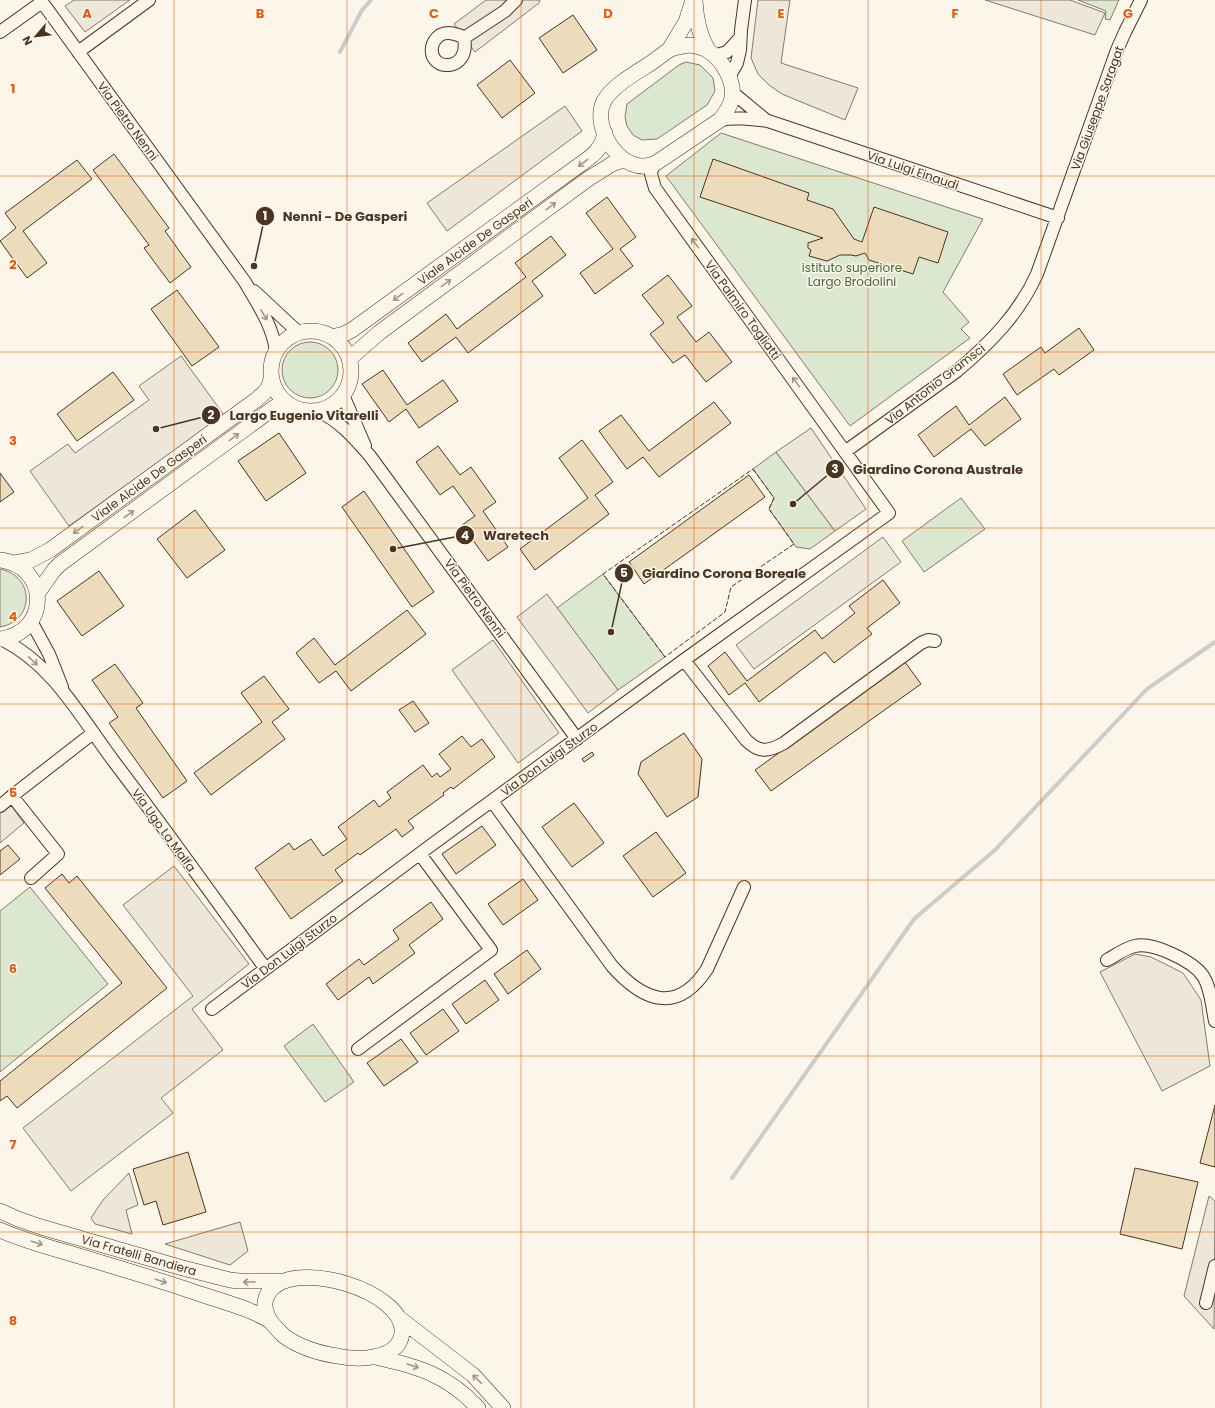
<svg xmlns="http://www.w3.org/2000/svg" width="1215" height="1408" font-family="Poppins,sans-serif">
	<style>
		.green { fill: #dce7d0; stroke: #887966 }
		.parking { fill: #ede7d9; stroke: #887966 }
		.lines { fill: none; stroke-linecap: round; stroke-linejoin: round }
		.stream { stroke: #c9cecd; stroke-width: 4 }
		.building { fill: #ecdcbc; stroke: #4a3520 }
		.minor-casing { stroke: #4a3520; stroke-width: 14 }
		.tertiary-casing { stroke: #4a3520; stroke-width: 16 }
		.minor { stroke: #fbf6e9; stroke-width: 12 }
		.tertiary { stroke: #fbf6e9; stroke-width: 15 }
		.fence { stroke: #4a3520; stroke-width: 1; stroke-dasharray: 5 2; stroke-linecap: butt }
		.oneway { stroke: #a29684 }
		.grid { fill: none; stroke: #e8590c; stroke-width: 1; stroke-opacity: 0.55 }
		.labels { text-anchor: middle; dominant-baseline: central; stroke-width: 3; stroke-linejoin: round; paint-order: stroke }
		.street-label { font-size: 12px; fill: #4a3520; stroke: #fbf6e9 }
		.park-label { font-size: 12px; fill: #436837; stroke: #fbf6e9 }
		.grid-label { font-size: 13px; text-anchor: middle; font-weight: bold; fill: #e8590c; stroke: #fbf6e9; stroke-width: 3; stroke-linejoin: round; paint-order: stroke }
		.leader { fill: none; stroke: #4a3520; stroke-width: 1.5 }
		.callout-dot { fill: #4a3520; stroke: #fbf6e9; stroke-width: 1.5 }
		.mark-label { font-size: 12px; text-anchor: middle; font-weight: bold; fill: #fff }
		.callout-label { font-size: 13px; text-anchor: middle; font-weight: bold; fill: #4a3520; stroke: #fbf6e9; stroke-width: 3; stroke-linejoin: round; paint-order: stroke }
	</style>
	<rect width="100%" height="100%" fill="#fbf6e9"/>
	<path class="green" d="M1078 0H1119L1110 20 1105 19 1106 11Z
		M686 62 700 65 713 78 715 91 707 105 657 139 642 140 633 135 627 126 625 117 627 104 679 65Z
		M721 133 983 219 943 292 969 322 961 329 970 338 850 426 666 176Z
		M282 370a28 28 0 1 1 56 0a28 28 0 1 1-56 0Z
		M776 452 835 531 810 549 796 547 769 509 774 498 753 469Z
		M961 498 985 529 924 572 902 541Z
		M0 569C35 576 35 621 0 627Z
		M603 574 665 657 618 690 557 608Z
		M30 887 108 984 0 1072V911Z
		M313 1024 354 1082 325 1102 284 1046Z"/>
	<path class="parking" d="M74 0H130L85 32 65 6Z
		M486 0H540L539 3 475 52 454 24Z
		M758 0H790L781 63 858 88 845 120 782 94 769 85 758 74 751 58Z
		M985 0H1070L1105 13 1095 35Z
		M565 106 582 131 447 231 427 203Z
		M181 356 224 415 69 526 30 471 68 444 75 453 149 400 139 386Z
		M811 428 866 509 835 531 776 452Z
		M883 537 901 562 754 669 736 645Z
		M547 594 618 690 588 713 517 617Z
		M493 640 559 733 518 763 452 670Z
		M7 800 24 823 0 843V806Z
		M174 866 249 964 192 1009 223 1050 161 1098 173 1113 71 1191 23 1128 193 996 123 905Z
		M1135 954 1151 957 1183 973 1201 1000 1210 1066 1162 1091 1100 972Z
		M129 1173 138 1205 126 1210 132 1234 95 1224 91 1218 103 1200Z
		M1209 1196 1215 1201 1214 1329 1184 1296Z
		M240 1222 248 1251 230 1265 165 1244Z"/>
	<g class="lines">
		<path class="stream" d="M340 52 362 10 371 0
			M732 1178 914 919 995 850 1147 689 1215 642"/>
	</g>
	<path class="building" d="M573 15 597 50 563 73 539 38Z
		M510 60 535 93 502 118 477 85Z
		M114 154 169 228 165 231 191 267 170 283 144 248 149 245 93 170Z
		M713 159 809 193 807 200 833 209 854 239 862 242 874 207 948 232 938 263 919 257 913 274 869 260 865 253 856 256 851 255H840L827 261 809 256 811 250 808 248V243L823 238 700 197Z
		M77 160 92 179 23 231 47 263 27 278 0 241 16 228 5 213Z
		M607 197 636 237 620 249 633 266 595 294 580 273 613 249 586 213Z
		M551 236 566 255 532 281 543 296 468 353 456 337 422 362 408 343 446 314 457 329 526 277 515 263Z
		M668 275 692 306 677 317 696 342 709 332 732 362 706 382 685 355 673 363 650 334 664 323 642 295Z
		M177 290 219 347 192 366 151 309Z
		M1079 328 1094 350 1059 375 1054 369 1017 395 1003 374 1041 347 1045 353Z
		M383 370 407 405 443 380 458 401 419 428 406 409 389 422 362 384Z
		M113 372 134 400 77 441 57 414Z
		M1005 397 1021 419 985 446 971 429 934 457 918 435 956 406 969 425Z
		M714 402 731 423 659 477 643 457 627 469 599 431 621 415 649 451Z
		M279 433 306 473 266 501 238 461Z
		M582 440 613 482 595 495 609 514 535 570 520 549 588 498 559 458Z
		M438 446 460 475 471 467 496 502 483 511 508 547 488 561 462 525 475 516 453 486 440 495 416 462Z
		M0 473 14 492 0 502Z
		M749 475 765 497 644 584 629 562Z
		M364 491 434 592 412 607 342 507Z
		M195 510 225 550 187 578 157 539Z
		M99 571 124 606 82 636 57 601Z
		M883 580 900 603 867 628 872 634 834 663 825 652 759 702 745 683 729 695 708 666 725 652 747 681 815 630 822 639 855 613 849 606Z
		M407 610 426 634 351 691 336 671 319 683 296 653 314 638 335 665Z
		M905 662 921 684 771 791 755 770Z
		M115 664 143 703 136 708 187 781 163 798 109 723 118 717 92 680Z
		M264 676 289 709 272 722 285 739 211 795 194 773 262 722 241 693Z
		M413 701 429 723 415 732 399 710Z
		M684 733 702 759 698 797 667 817 638 774 641 762Z
		M462 736 471 747 482 739 495 757 453 789 451 787 443 793 444 795 408 821 414 828 402 837 396 829 360 855 358 853 335 870 343 881 291 919 255 868 289 843 294 850 311 839 323 856 347 839 338 827 374 800 379 807 391 798 387 792 423 765 432 777 437 773 440 777 451 769 439 754Z
		M592 752 594 755 584 762 582 759Z
		M574 803 604 843 572 867 542 827Z
		M482 826 496 845 456 874 442 854Z
		M656 832 686 873 653 897 623 856Z
		M8 845 20 859 0 875V851Z
		M62 874 69 883 77 876 167 988 17 1108 7 1096 0 1101V1081L122 983 45 888Z
		M523 879 538 900 503 925 488 904Z
		M431 902 443 919 409 945 415 953 373 984 369 977 338 1000 326 984 359 959 364 965 399 939 393 930Z
		M527 950 541 969 508 994 494 974Z
		M485 980 499 1000 466 1024 452 1004Z
		M443 1009 459 1031 426 1055 410 1033Z
		M401 1039 418 1062 384 1086 367 1063Z
		M1215 1105V1167L1200 1163Z
		M188 1152 206 1212 163 1225 156 1201 144 1205 133 1169Z
		M1135 1168 1198 1182 1182 1249 1120 1234Z"/>
	<g class="lines">
		<defs>
			<path id="minor" d="M0 32 42 2 245 282C258 305 272 324 276 351
				M464 38C458 34 448 31 440 35 436 38 433 42 432 47 428 72 471 73 464 38L505 11 516 0
				M78 52 149 0
				M714 56 727 52 740 38
				M729 77 737 63 740 50 741 30 745 0
				M732 92 767 121
				M720 120C737 117 751 119 768 121L1058 218
				M254 291 299 333
				M343 395 365 446
				M317 411C337 418 356 440 370 456L577 739
				M846 451 957 371C990 343 1019 314 1037 274L1117 50 1125 32 1141 0
				M31 621 49 654 62 687
				M1 639C53 664 81 718 115 763 166 830 215 899 265 968
				M684 660 746 740C759 753 768 752 784 743L921 643 928 640 935 641
				M492 801 612 966C643 1001 677 1015 707 969L744 887
				M0 806 12 796
				M31 878 58 854 12 796 93 733
				M1107 960C1116 955 1125 948 1135 946 1153 942 1193 961 1203 976 1211 988 1212 1007 1215 1021
				M212 1009 430 846 684 660 889 513 655 188 651 174 653 165
				M358 1049 491 950 420 854
				M1206 1303 1215 1266"/>
			<path id="tertiary" d="M695 1C696 19 699 35 708 50
				M689 45C696 46 702 47 707 50 722 59 735 81 732 98 730 107 725 114 720 120L656 163C624 179 590 129 604 101 612 86 637 72 651 63 657 59 663 54 669 50 675 47 682 46 689 45Z
				M669 50 686 22 693 0
				M271 371a40 40 0 1 1 80 0a40 40 0 1 1-80 0Z
				M332 337 344 334 352 330 578 166C592 156 601 151 605 133
				M349 359 380 332 588 179 612 164 623 160
				M0 560C50 566 50 633 0 639
				M14 563 31 560 50 550 256 400C264 393 271 388 271 377
				M37 594 54 570 60 564 275 407 282 405H289
				M0 1211 18 1219 41 1227 179 1267 230 1280 239 1281H281
				M0 1230C25 1241 52 1248 79 1256 119 1268 160 1280 200 1294 216 1299 232 1304 248 1310 255 1313 265 1317 271 1322 275 1327 279 1331 284 1336 299 1347 318 1353 337 1356 356 1360 399 1361 402 1333 406 1291 293 1257 269 1292 262 1302 265 1311 270 1321
				M399 1318 473 1375 503 1408
				M375 1357C417 1366 448 1375 478 1408"/>
		</defs>
		<use href="#minor" class="minor-casing"/>
		<use href="#tertiary" class="tertiary-casing"/>
		<use href="#minor" class="minor"/>
		<use href="#tertiary" class="tertiary"/>
		<path class="fence" d="M753 469 774 498 769 509 794 544 731 587 725 612 665 657 603 574Z"/>
	</g>
	<defs><path id="oneway-shaft" d="M-6 0H5M1.5-3L5.5 0L1.5 3" fill="none" stroke-width="1.6" stroke-linecap="round" stroke-linejoin="round"/></defs>
	<g class="oneway">
		<use href="#oneway-shaft" transform="translate(583 163) rotate(143)"/>
		<use href="#oneway-shaft" transform="translate(551 206) rotate(-36)"/>
		<use href="#oneway-shaft" transform="translate(695 243) rotate(-126)"/>
		<use href="#oneway-shaft" transform="translate(446 283) rotate(-36)"/>
		<use href="#oneway-shaft" transform="translate(398 297) rotate(144)"/>
		<use href="#oneway-shaft" transform="translate(264 315) rotate(59)"/>
		<use href="#oneway-shaft" transform="translate(796 382) rotate(-126)"/>
		<use href="#oneway-shaft" transform="translate(234 437) rotate(-36)"/>
		<use href="#oneway-shaft" transform="translate(129 514) rotate(-36)"/>
		<use href="#oneway-shaft" transform="translate(78 530) rotate(144)"/>
		<use href="#oneway-shaft" transform="translate(33 661) rotate(43)"/>
		<use href="#oneway-shaft" transform="translate(37 1243) rotate(17)"/>
		<use href="#oneway-shaft" transform="translate(161 1281) rotate(18)"/>
		<use href="#oneway-shaft" transform="translate(249 1282) rotate(-180)"/>
		<use href="#oneway-shaft" transform="translate(413 1366) rotate(19)"/>
		<use href="#oneway-shaft" transform="translate(477 1379) rotate(-136)"/>
	</g>
	<path class="grid" d="M174 0V1408M347 0V1408M521 0V1408M694 0V1408M868 0V1408M1041 0V1408M0 176H1215M0 352H1215M0 528H1215M0 704H1215M0 880H1215M0 1056H1215M0 1232H1215"/>
	<g class="labels">
		<g class="street-label">
			<text transform="translate(1097 108) rotate(-70)">Via Giuseppe Saragat</text>
			<text transform="translate(128 121) rotate(54)">Via Pietro Nenni</text>
			<text transform="translate(913 170) rotate(19)">Via Luigi Einaudi</text>
			<text transform="translate(475 241) rotate(-36)">Viale Alcide De Gasperi</text>
			<text transform="translate(743 310) rotate(54)">Via Palmiro Togliatti</text>
			<text transform="translate(935 384) rotate(-38)">Via Antonio Gramsci</text>
			<text transform="translate(149 478) rotate(-36)">Viale Alcide De Gasperi</text>
			<text transform="translate(475 598) rotate(54)">Via Pietro Nenni</text>
			<text transform="translate(549 759) rotate(-36)">Via Don Luigi Sturzo</text>
			<text transform="translate(164 830) rotate(54)">Via Ugo La Malfa</text>
			<text transform="translate(289 951) rotate(-37)">Via Don Luigi Sturzo</text>
			<text transform="translate(139 1255) rotate(16)">Via Fratelli Bandiera</text>
		</g>
		<g class="park-label">
			<text x="852" y="267">istituto superiore<tspan x="852" dy="14">Largo Brodolini</tspan></text>
		</g>
	</g>
	<g class="grid-label">
		<text x="87" y="18">A</text>
		<text x="260" y="18">B</text>
		<text x="434" y="18">C</text>
		<text x="608" y="18">D</text>
		<text x="781" y="18">E</text>
		<text x="955" y="18">F</text>
		<text x="1128" y="18">G</text>
		<text x="13" y="93">1</text>
		<text x="13" y="269">2</text>
		<text x="13" y="445">3</text>
		<text x="13" y="621">4</text>
		<text x="13" y="797">5</text>
		<text x="13" y="973">6</text>
		<text x="13" y="1149">7</text>
		<text x="13" y="1325">8</text>
	</g>
	<path class="leader" d="M254 266L265 216M156 429L211 415M793 504L835 469M393 549L465 535M611 632L624 573"/>
	<g class="callout-dot">
		<circle cx="254" cy="266" r="4"/>
		<circle cx="156" cy="429" r="4"/>
		<circle cx="793" cy="504" r="4"/>
		<circle cx="393" cy="549" r="4"/>
		<circle cx="611" cy="632" r="4"/>
		<circle cx="265" cy="216" r="10"/>
		<circle cx="211" cy="415" r="10"/>
		<circle cx="835" cy="469" r="10"/>
		<circle cx="465" cy="535" r="10"/>
		<circle cx="624" cy="573" r="10"/>
	</g>
	<g class="mark-label">
		<text x="265" y="220">1</text>
		<text x="211" y="419">2</text>
		<text x="835" y="473">3</text>
		<text x="465" y="540">4</text>
		<text x="624" y="577">5</text>
	</g>
	<g class="callout-label">
		<text x="345" y="221">Nenni - De Gasperi</text>
		<text x="304" y="420">Largo Eugenio Vitarelli</text>
		<text x="938" y="474">Giardino Corona Australe</text>
		<text x="516" y="540">Waretech</text>
		<text x="724" y="578">Giardino Corona Boreale</text>
	</g>
	<g transform="translate(36 36) rotate(242)" stroke="#fbf6e9" stroke-width="3" paint-order="stroke">
	<path d="M0-3L7 15L0 10L-7 15Z" fill="#4a3520"/>
	<text y="-6" font-size="11" font-weight="bold" text-anchor="middle" fill="#4a3520">N</text>
	</g>
</svg>
